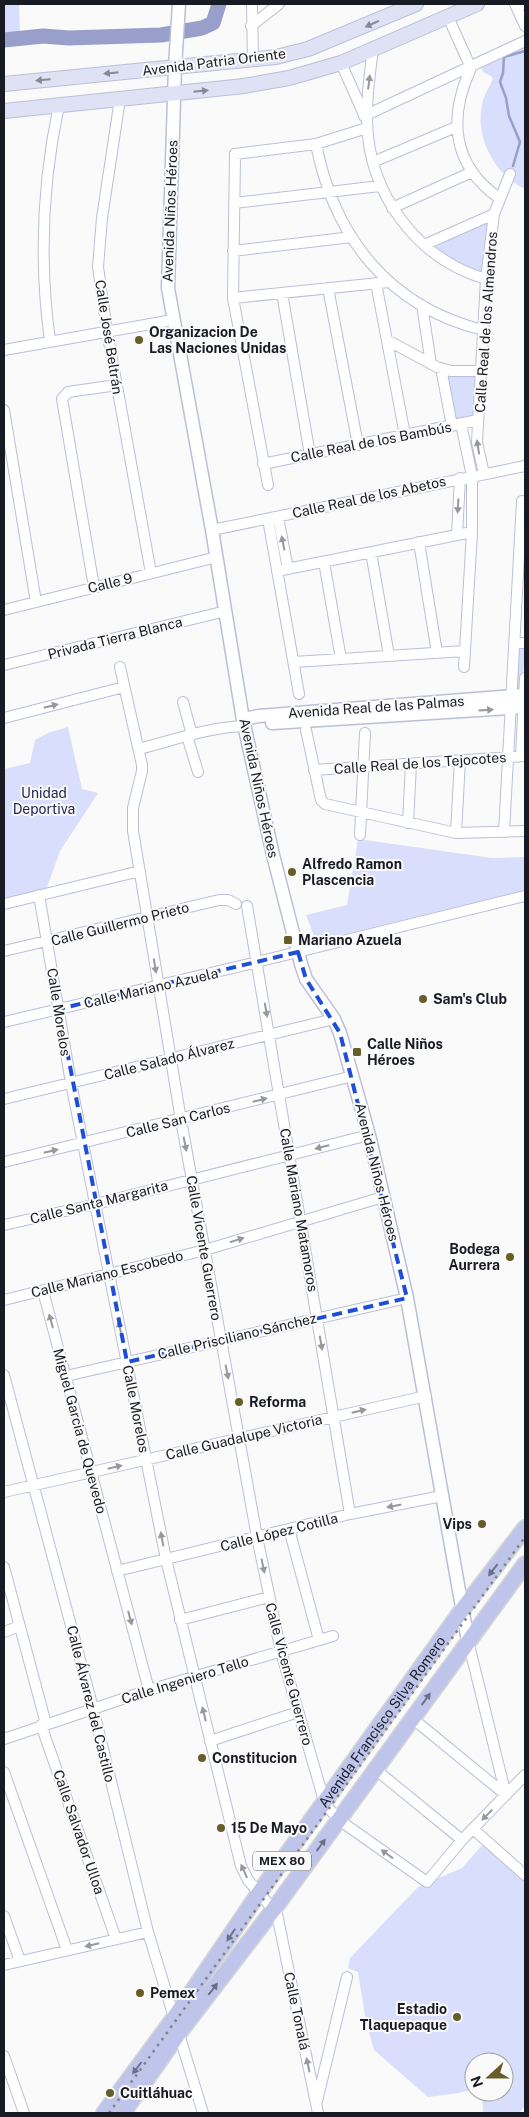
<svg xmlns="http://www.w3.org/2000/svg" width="529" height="2117" font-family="'Public Sans',sans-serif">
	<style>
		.green { fill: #d8defc }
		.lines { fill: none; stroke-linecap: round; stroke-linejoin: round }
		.stream { stroke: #989fcb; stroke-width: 2.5 }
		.river { stroke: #989fcb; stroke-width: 15 }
		.minor-casing { stroke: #babfd8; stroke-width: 12 }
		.tertiary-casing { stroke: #babfd8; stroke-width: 15 }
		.secondary-casing { stroke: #babfd8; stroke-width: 16 }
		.primary-casing { stroke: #d6d6d8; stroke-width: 18 }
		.minor { stroke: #fff; stroke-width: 10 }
		.tertiary { stroke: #fff; stroke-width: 12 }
		.secondary { stroke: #dfe2f4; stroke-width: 14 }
		.primary { stroke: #bfc5ea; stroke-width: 15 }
		.rail { stroke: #818287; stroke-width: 2.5; stroke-dasharray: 2.5 5; stroke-linecap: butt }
		.oneway { fill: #868896 }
		.oneway2 { fill: #98989c }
		.oneway3 { fill: #6c7087 }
		.marked { fill: none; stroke: #1d4ed8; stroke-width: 4; stroke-dasharray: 10 6; stroke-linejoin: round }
		.poi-dot { fill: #675d29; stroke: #fafafa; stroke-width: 2 }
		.labels { text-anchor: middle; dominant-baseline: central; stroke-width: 4; stroke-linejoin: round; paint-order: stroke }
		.shield { fill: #fafafa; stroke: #5c5e64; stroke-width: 1 }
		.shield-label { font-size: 12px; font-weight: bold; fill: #191b24 }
		.street-label { font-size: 14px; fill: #191b24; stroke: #fafafa }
		.poi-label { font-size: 14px; font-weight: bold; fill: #191b24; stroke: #fafafa; text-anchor: start }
		.park-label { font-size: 14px; fill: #24265c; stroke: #fafafa }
	</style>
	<rect width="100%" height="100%" fill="#fafafa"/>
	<path class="green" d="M4 4H19L20 33 4 34Z
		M525 45V189C495 175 475 138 482 104 484 96 489 87 493 79L491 76 483 72 481 67Z
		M491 219 482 275 444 255 435 247Z
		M443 371 476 373 473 416 453 422Z
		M515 645H525L522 693 513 694Z
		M68 727 82 789 98 793 60 851 46 890 4 900V769L30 763 35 740 48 733Z
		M358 839 492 858 525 857V890L316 941 306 915 347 905Z
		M485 1842 525 1879V2106L519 2113H483L482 2092H504V2062H474V2089L459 2093 428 2097 374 2050 366 2022 358 1972 348 1968 350 1958 418 1887 462 1868Z"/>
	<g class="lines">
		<path class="stream" d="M513 166 520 142 509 116 506 98 500 82 503 73 504 57 525 51"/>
		<path class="river" d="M4 40 43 36 69 38 161 35 202 28 213 23 219 4"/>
		<defs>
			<path id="minor" d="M252 4 253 60
				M515 4 525 26
				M525 4V5
				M448 17 471 68C448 118 452 165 499 198
				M251 26 279 4
				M373 49C370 73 366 98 367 122 369 194 417 259 486 279
				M341 63 365 117
				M120 99 102 218 98 267 107 331 151 573
				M364 116 525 41
				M316 144C334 237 389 307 483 330
				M373 162 456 127
				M234 203 380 186
				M392 208 472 172
				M424 245 494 214
				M233 251 352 237
				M376 283 405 435
				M328 288 358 445
				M282 293 310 455
				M233 298 389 282
				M422 305 431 364
				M387 340 437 367 451 371H481
				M50 341C39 261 42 184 59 105
				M4 350 173 320
				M441 368 452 426
				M4 410 36 602
				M461 424 472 476V532L464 667
				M263 464 478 420
				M484 474 477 442 486 279 494 214 510 174
				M268 485 233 298 235 154 316 144 367 128
				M278 517 288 569
				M268 519 299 694
				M212 530 525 466
				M457 535 460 478
				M419 542 437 653
				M371 552 389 656
				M324 562 341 659
				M277 571 472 532
				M94 587 62 399 68 392 117 385
				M4 610 217 557
				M514 643H525
				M294 662 465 651
				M4 665 226 611
				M120 667 142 765V771L133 808V831L181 1120 257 1537 281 1652 325 1804 339 1820 427 1882 462 1840 525 1775
				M183 702 192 735
				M4 718 124 687
				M306 730 321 800 325 804 456 833 525 831
				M187 736 198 772
				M139 749C174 740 209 727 245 726
				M521 756 525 678
				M314 770 525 756
				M408 823 411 764
				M504 832 522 501
				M456 833 460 760
				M360 835 365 733
				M39 895 71 1083 166 1559 241 1866 248 1880 277 1914 318 2113
				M4 904 140 871
				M247 906 350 1514
				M4 951 219 900H228L236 904
				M4 1022 257 962 525 896
				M4 1099 334 1019
				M4 1162 353 1076
				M4 1225 96 1204 369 1135
				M43 1291 149 1690
				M4 1300 205 1250 383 1197
				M4 1375 93 1708 148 1932 203 2113
				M66 1376 407 1298
				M4 1492 426 1396
				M289 1529 319 1640
				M4 1567 46 1724
				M117 1571 350 1514 442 1496
				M180 1620 269 1597
				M4 1632 20 1626
				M468 1641 506 1795
				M412 1718 506 1795
				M41 1725 116 1939
				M4 1739 149 1690 333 1636
				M210 1741 298 1712
				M375 1769 462 1840
				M4 1772 67 1950
				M473 1829 525 1875
				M4 1916 20 1961
				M4 1965 148 1932
				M4 2056 24 2113
				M317 2101 347 1977"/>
			<path id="tertiary" d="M179 4 175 67 168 288 212 530 243 720 273 855 301 964 306 979 334 1019 340 1033 369 1135 407 1298 468 1641
				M243 719 259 716 525 695
				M272 723 525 707"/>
			<path id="secondary" d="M4 84 276 57 308 49 416 4
				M4 111 244 86 289 78 341 63 477 4"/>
			<g id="primary">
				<path id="s1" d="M104 2113 174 2018 259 1893 462 1610 525 1528"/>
				<path d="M123 2113 179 2033 274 1909 525 1564"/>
			</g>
		</defs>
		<use href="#minor" class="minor-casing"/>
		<use href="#tertiary" class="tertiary-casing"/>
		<use href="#secondary" class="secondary-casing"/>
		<use href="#primary" class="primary-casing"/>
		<use href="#minor" class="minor"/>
		<use href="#tertiary" class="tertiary"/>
		<use href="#secondary" class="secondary"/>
		<use href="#primary" class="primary"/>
		<path class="rail" d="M109 2113 525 1537"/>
	</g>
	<defs><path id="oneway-solid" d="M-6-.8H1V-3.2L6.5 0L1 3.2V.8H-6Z" transform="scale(1.25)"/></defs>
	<g class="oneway">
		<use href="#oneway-solid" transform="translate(372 24) rotate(156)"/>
		<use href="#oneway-solid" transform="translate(111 73) rotate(174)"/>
		<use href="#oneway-solid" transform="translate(43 80) rotate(175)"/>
		<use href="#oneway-solid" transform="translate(201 91) rotate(-6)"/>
	</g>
	<g class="oneway2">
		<use href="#oneway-solid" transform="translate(369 82) rotate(-83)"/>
		<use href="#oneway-solid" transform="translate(478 447) rotate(-99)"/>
		<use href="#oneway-solid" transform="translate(458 506) rotate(93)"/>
		<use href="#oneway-solid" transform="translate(283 543) rotate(-101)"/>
		<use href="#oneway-solid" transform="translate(51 706) rotate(-14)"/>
		<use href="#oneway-solid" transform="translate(486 710) rotate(-4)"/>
		<use href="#oneway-solid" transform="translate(155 966) rotate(81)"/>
		<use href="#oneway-solid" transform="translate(266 1010) rotate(80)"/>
		<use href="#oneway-solid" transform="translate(260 1100) rotate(-14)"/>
		<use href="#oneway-solid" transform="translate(185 1144) rotate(79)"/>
		<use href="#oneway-solid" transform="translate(322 1147) rotate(166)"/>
		<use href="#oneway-solid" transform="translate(51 1151) rotate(-13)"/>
		<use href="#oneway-solid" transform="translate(237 1240) rotate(-17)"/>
		<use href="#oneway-solid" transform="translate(51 1321) rotate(-105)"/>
		<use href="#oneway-solid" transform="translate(120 1328) rotate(-101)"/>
		<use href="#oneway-solid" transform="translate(321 1343) rotate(80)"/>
		<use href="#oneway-solid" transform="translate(227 1372) rotate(79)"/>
		<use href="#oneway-solid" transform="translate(359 1411) rotate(-13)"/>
		<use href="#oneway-solid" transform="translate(115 1467) rotate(-13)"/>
		<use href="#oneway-solid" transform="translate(394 1506) rotate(169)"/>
		<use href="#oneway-solid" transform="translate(162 1539) rotate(-101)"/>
		<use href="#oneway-solid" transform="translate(263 1566) rotate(78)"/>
		<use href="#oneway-solid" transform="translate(130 1618) rotate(75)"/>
		<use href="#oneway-solid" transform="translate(204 1714) rotate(-104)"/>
		<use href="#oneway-solid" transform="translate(487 1815) rotate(135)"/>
		<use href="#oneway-solid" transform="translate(387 1854) rotate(-144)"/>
		<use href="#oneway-solid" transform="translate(244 1871) rotate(-114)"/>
		<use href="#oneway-solid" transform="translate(92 1945) rotate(167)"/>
		<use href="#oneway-solid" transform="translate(308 2065) rotate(-102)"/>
	</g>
	<g class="oneway3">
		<use href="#oneway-solid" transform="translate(493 1570) rotate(128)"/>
		<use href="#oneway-solid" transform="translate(426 1699) rotate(-54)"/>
		<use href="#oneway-solid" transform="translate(321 1845) rotate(-54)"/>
		<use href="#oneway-solid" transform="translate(231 1935) rotate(124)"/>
		<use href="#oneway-solid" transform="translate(213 1989) rotate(-52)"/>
		<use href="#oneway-solid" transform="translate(137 2068) rotate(127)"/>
	</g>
	<path class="marked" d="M298 952 306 979 340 1033 407 1298 127 1362 59 1009Z"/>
	<g class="poi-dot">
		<circle cx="139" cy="340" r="5"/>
		<circle cx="292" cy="872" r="5"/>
		<rect x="283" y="935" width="10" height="10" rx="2.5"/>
		<circle cx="423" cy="999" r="5"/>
		<rect x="352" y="1047" width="10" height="10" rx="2.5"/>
		<circle cx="510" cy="1257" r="5"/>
		<circle cx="239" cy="1402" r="5"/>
		<circle cx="482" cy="1524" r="5"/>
		<circle cx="202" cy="1758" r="5"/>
		<circle cx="221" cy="1828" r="5"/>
		<circle cx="140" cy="1993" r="5"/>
		<circle cx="457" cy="2017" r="5"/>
		<circle cx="110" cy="2093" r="5"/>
	</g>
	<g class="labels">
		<rect class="shield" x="253" y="1851.5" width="58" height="19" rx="4"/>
		<g class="shield-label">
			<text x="282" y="1861">MEX 80</text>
		</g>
		<g class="street-label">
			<text transform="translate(214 62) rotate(-7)">Avenida Patria Oriente</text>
			<text transform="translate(170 211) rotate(-88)">Avenida Niños Héroes</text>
			<text transform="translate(486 322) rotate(-86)">Calle Real de los Almendros</text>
			<text transform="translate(109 337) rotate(81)">Calle José Beltrán</text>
			<text transform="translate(371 442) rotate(-11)">Calle Real de los Bambús</text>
			<text transform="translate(369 497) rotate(-12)">Calle Real de los Abetos</text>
			<text transform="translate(110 583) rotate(-14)">Calle 9</text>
			<text transform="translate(115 638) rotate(-14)">Privada Tierra Blanca</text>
			<text transform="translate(376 707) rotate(-4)">Avenida Real de las Palmas</text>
			<text transform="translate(420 763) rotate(-4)">Calle Real de los Tejocotes</text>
			<text transform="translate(259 788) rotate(78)">Avenida Niños Héroes</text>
			<text transform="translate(120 924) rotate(-14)">Calle Guillermo Prieto</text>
			<text transform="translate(151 988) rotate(-13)">Calle Mariano Azuela</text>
			<text transform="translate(59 1012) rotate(81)">Calle Morelos</text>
			<text transform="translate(169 1059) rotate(-14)">Calle Salado Álvarez</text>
			<text transform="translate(178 1120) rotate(-14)">Calle San Carlos</text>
			<text transform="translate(377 1172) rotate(76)">Avenida Niños Héroes</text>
			<text transform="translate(99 1202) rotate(-14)">Calle Santa Margarita</text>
			<text transform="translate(299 1210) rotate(80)">Calle Mariano Matamoros</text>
			<text transform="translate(204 1248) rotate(80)">Calle Vicente Guerrero</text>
			<text transform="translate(107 1274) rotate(-14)">Calle Mariano Escobedo</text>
			<text transform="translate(237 1336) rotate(-13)">Calle Prisciliano Sánchez</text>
			<text transform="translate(136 1409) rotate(79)">Calle Morelos</text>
			<text transform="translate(80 1431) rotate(75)">Miguel Garcia de Quevedo</text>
			<text transform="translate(244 1437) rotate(-13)">Calle Guadalupe Victoria</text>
			<text transform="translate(279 1532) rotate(-14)">Calle López Cotilla</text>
			<text transform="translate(289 1674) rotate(75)">Calle Vicente Guerrero</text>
			<text transform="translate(185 1680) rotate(-17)">Calle Ingeniero Tello</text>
			<text transform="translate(91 1704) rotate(76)">Calle Álvarez del Castillo</text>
			<text stroke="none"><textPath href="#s1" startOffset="480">Avenida Francisco Silva Romero</textPath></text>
			<text transform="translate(79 1832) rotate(71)">Calle Salvador Ulloa</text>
			<text transform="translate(297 2011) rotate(78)">Calle Tonalá</text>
		</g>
		<g class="poi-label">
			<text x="149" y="332">Organizacion De<tspan x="149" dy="16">Las Naciones Unidas</tspan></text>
			<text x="302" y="864">Alfredo Ramon<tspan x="302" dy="16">Plascencia</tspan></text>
			<text x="298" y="940">Mariano Azuela</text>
			<text x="433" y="999">Sam's Club</text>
			<text x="367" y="1044">Calle Niños<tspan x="367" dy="16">Héroes</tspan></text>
			<text x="500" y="1249" text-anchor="end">Bodega<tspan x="500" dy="16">Aurrera</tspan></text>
			<text x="249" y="1402">Reforma</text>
			<text x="472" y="1524" text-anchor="end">Vips</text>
			<text x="212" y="1758">Constitucion</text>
			<text x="231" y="1828">15 De Mayo</text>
			<text x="150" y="1993">Pemex</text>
			<text x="447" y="2009" text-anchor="end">Estadio<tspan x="447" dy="16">Tlaquepaque</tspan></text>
			<text x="120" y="2093">Cuitláhuac</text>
		</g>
		<g class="park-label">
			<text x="44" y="793">Unidad<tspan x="44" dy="16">Deportiva</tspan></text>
		</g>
	</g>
	<rect width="529" height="2117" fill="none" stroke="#191b24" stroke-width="10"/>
	<g transform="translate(489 2077) rotate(249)"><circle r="24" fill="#fafafa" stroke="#a0a1a4"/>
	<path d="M0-4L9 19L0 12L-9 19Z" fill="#675d29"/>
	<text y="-8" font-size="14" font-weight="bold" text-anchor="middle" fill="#191b24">N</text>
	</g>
</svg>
